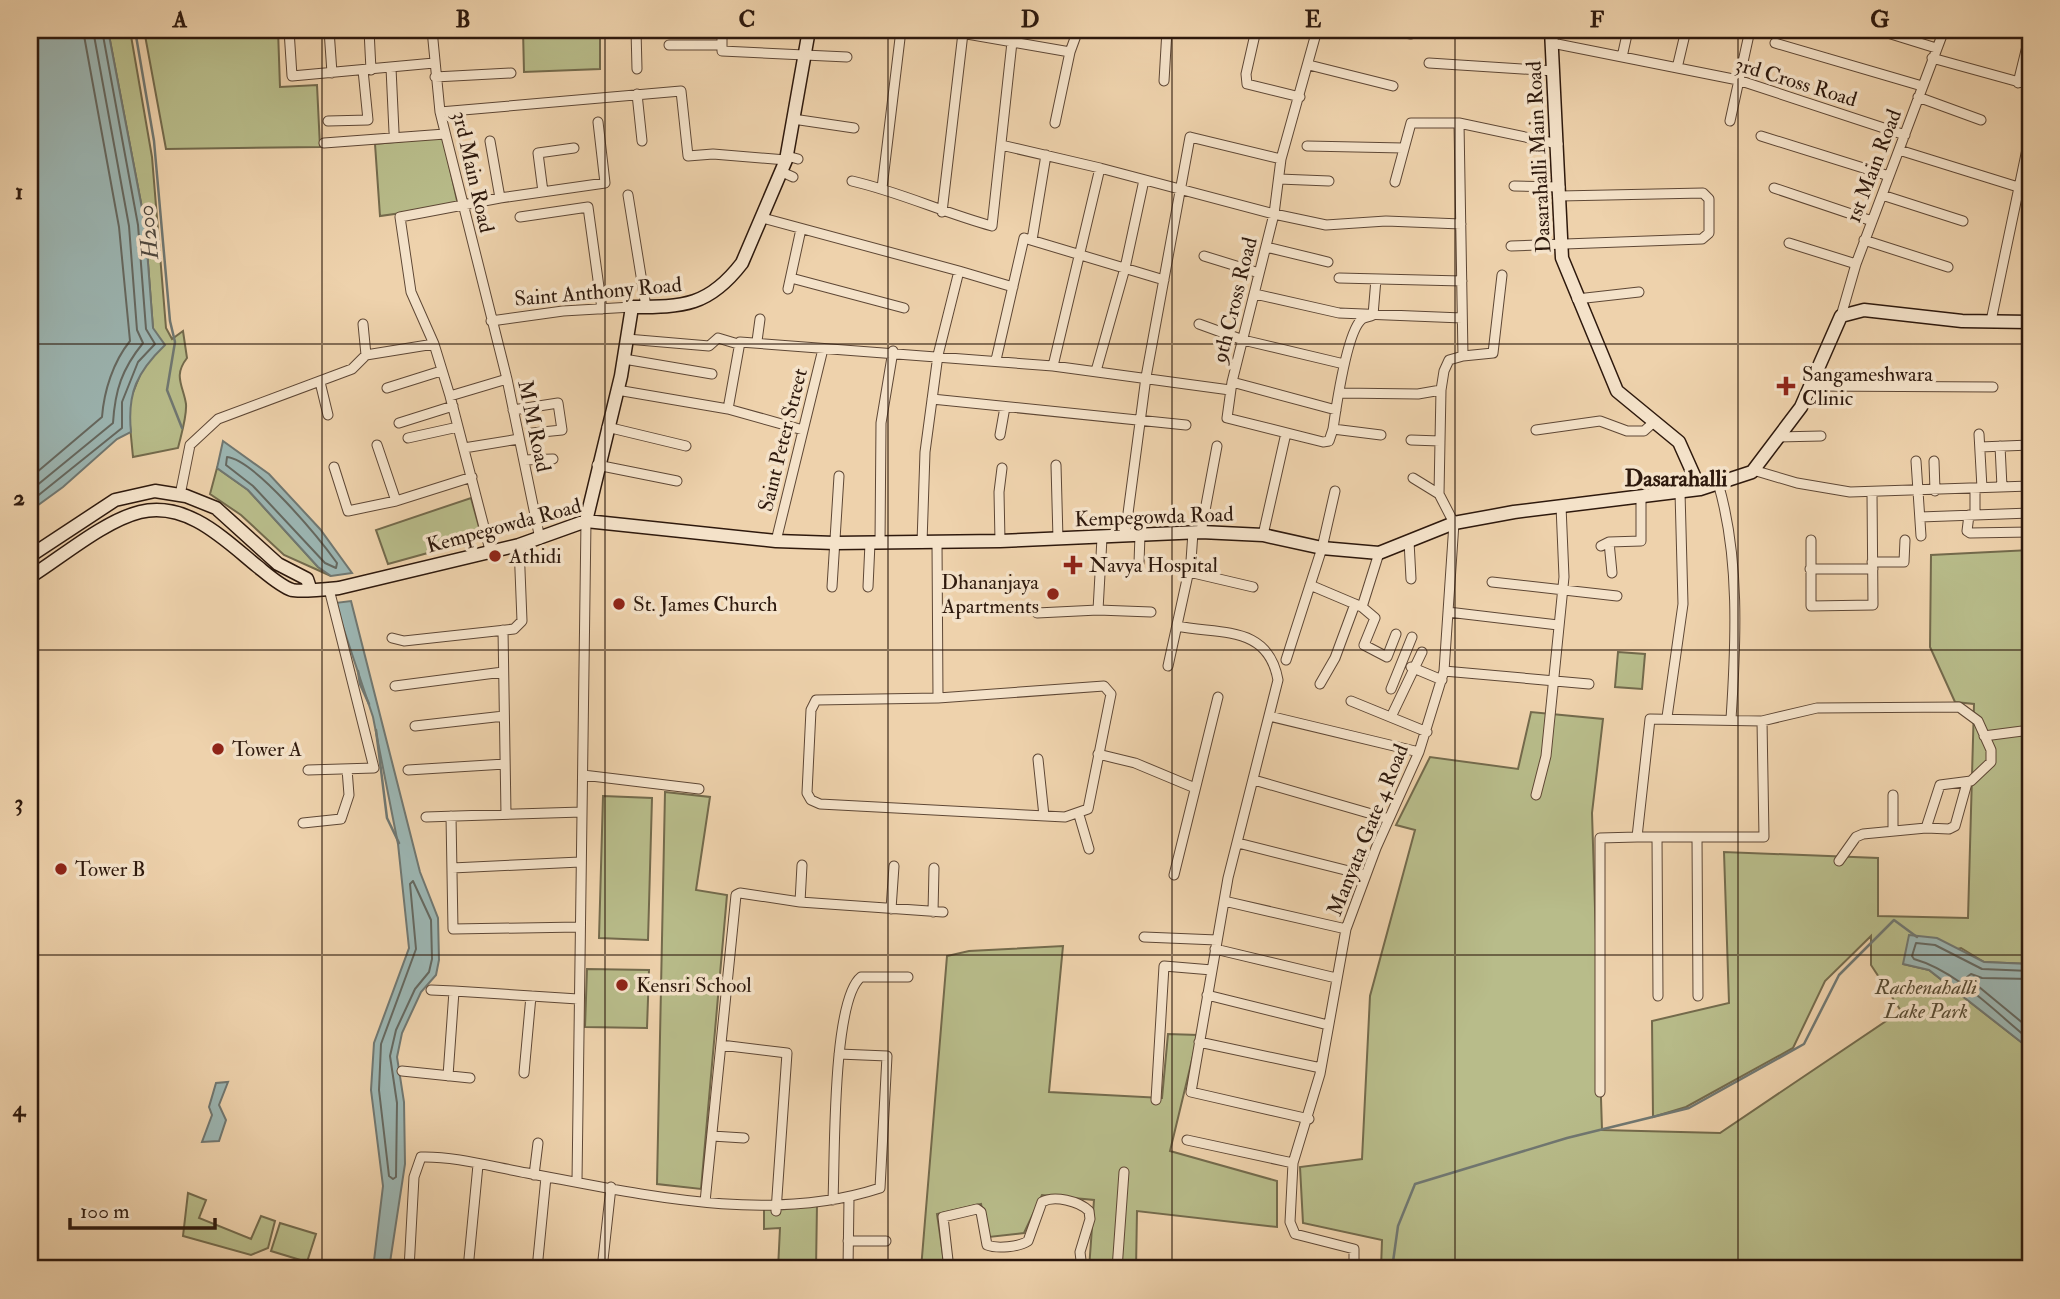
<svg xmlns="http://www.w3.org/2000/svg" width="2060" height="1299" font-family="'IM FELL Double Pica',serif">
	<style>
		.green { fill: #b8bc8a; stroke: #736a4c; stroke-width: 2 }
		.water { fill: #9cb6b3; stroke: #707771; stroke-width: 2 }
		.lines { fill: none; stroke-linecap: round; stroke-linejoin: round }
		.shore { stroke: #656860; stroke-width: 2 }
		.stream { stroke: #707771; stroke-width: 2.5 }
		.street-casing { stroke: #5e4735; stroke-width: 11 }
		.secondary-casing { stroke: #2e190d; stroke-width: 15 }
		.street { stroke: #f4e2c9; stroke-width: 9 }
		.secondary { stroke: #f4e2c9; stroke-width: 12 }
		.grid { fill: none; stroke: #2e190d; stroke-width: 2; stroke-opacity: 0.55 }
		.poi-dot { fill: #8f2418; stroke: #f4e2c9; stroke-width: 2.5 }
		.labels { text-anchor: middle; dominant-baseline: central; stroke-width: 7; stroke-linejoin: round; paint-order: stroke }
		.street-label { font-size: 21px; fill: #2e190d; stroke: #f4e2c9 }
		.poi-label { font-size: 21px; fill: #2e190d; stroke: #f4e2c9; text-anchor: start }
		.park-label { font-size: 21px; font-style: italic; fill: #574a32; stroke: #f4e2c9 }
		.water-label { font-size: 23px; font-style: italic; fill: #4f483f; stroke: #f4e2c9 }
		.neighbourhood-label { font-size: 23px; font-weight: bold; fill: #2e190d; stroke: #f4e2c9 }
		.neatline { fill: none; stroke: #2e190d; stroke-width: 2.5 }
		.grid-label { font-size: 23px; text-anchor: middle; font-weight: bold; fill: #2e190d }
	</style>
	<rect width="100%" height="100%" fill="#eed2ac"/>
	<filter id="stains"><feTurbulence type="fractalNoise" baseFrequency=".00286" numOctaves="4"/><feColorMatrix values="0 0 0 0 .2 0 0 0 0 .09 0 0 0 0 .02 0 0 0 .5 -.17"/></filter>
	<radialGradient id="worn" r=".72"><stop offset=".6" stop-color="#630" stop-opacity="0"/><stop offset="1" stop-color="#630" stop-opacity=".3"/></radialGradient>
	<path class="green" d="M108 30H130L152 157 166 328 172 339 183 331 187 358C173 376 183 385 186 404 187 417 181 435 178 448L133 457 128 405 144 365 153 329 145 224Z
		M144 30H278L280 87 317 85 320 147 166 149Z
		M523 30H600V69L524 72Z
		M443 137 458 205 380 216 375 144Z
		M217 468 248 490 318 567 331 576 284 555 241 515 210 494Z
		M471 498 482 538 388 564 376 530Z
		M2030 550V964L1984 962 1961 948 1903 964 1929 970 2030 1049V1269H1381L1382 1240 1303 1223 1300 1167 1362 1159 1370 996 1415 830 1396 825 1430 757 1518 769 1531 712 1603 719 1592 813 1602 1130 1720 1133 1901 1011 1871 965V936L1825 981 1793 1048 1686 1107 1653 1117 1652 1021 1729 1003 1724 852 1878 858V916L1968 918 1974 704 1955 702 1930 647 1931 555Z
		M1618 652 1645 654 1642 689 1615 687Z
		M665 792 710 797 696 890 727 895 701 1189 657 1184Z
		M603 796 652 798 648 940 599 938Z
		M1063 946 1049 1092 1162 1098 1168 1034 1198 1035 1170 1151 1277 1181V1227L1137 1211 1136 1269H1089L1094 1200 1042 1195 1024 1233 989 1237 981 1204 937 1214 945 1269H921L947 956 969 951Z
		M587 969 649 970 647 1028 585 1027Z
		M188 1193 206 1200 199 1218 251 1239 261 1216 275 1221 268 1248 251 1255 183 1236Z
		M817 1204 816 1269H778L780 1228 764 1229V1207Z
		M280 1223 316 1234 307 1262 271 1251Z"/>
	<path class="water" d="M30 30H108L145 224 153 328 165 345C137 372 127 393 131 432L117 439 63 487 30 511Z
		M223 441 269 474 320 529 352 573 331 576 318 567 248 490 217 468Z
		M351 601 420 872 438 918 439 960 436 975 421 992 402 1033 397 1057 404 1102 405 1164 389 1269H373L383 1186 371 1090 374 1043 409 948 398 844 373 717 335 603Z
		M1909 935 1937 938 1984 962 2030 964V1049L1929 970 1903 964Z
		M228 1082 219 1105 226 1120 219 1141 202 1142 212 1115 209 1107 216 1083Z"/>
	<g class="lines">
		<path class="shore" d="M227 457C255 460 319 538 337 563L336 568 325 563 253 486 226 465Z
			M30 478 102 417C104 391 113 362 130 341L119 227 83 30
			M30 491 113 423C115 390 122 369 143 343L137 330 129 226 93 30
			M30 502 122 428V402L138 362 155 344 146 329 138 225 102 30
			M413 881 431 920 432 959 429 972 415 989 396 1030 390 1056 397 1103 396 1177 393 1179 389 1176 379 1090 381 1044 416 949 410 884Z
			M2030 971 1982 969 1935 945 1916 943 1912 956 1914 959C1957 971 1995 1012 2030 1040
			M2030 979 1982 978 1971 974 1967 977 2030 1029"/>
		<path class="stream" d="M135 30 154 141 170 321 175 342 167 390 182 428
			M358 671 360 684 369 704
			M376 730 387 818 399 843
			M1392 1269 1398 1226 1415 1184 1567 1138 1689 1108 1804 1044 1839 975 1894 920 1917 937"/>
		<defs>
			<path id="street" d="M289 30 292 76 434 63
				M329 30 332 73
				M369 30 371 70
				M432 30 440 112 507 379 540 539
				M636 30 637 69
				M944 30 1070 52 1078 30
				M1256 30 1246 74 1247 84 1300 97
				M1317 30 1281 159 1274 214 1232 382 1227 418 1323 442 1329 441 1333 429 1381 435
				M1388 30 1411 34
				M1878 30 1936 48
				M1552 43 1738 80 1905 135
				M1775 43 1922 86
				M669 45H722V51L847 57
				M722 45V30
				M1622 57 1628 30
				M1932 58 2030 85
				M1429 63 1554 71
				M1309 65 1393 86
				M391 68 394 132
				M1677 68 1686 30
				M435 77 511 73
				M1164 81 1167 30
				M2018 83 2030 34
				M637 94 642 141
				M1918 97 1981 120
				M440 112 681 91 688 156 713 154 786 160
				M793 119 854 128
				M328 121 368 120 363 70
				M1730 121 1750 30
				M1055 123 1070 52
				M1761 136 1889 176
				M490 141 500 198
				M324 143 445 134
				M1001 145 1100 168 1274 214 1326 225 1386 221 1461 224
				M1307 146 1403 148
				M1899 150 2018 187
				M787 156 798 159
				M782 172 793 177
				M1279 179 1329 181
				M852 181C900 192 944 213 992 226L1012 42
				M1395 182 1411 123H1459
				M1514 186 1560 187
				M882 188 901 30
				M1774 188 1872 221
				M543 192 538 153 574 148
				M628 195 646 307
				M1882 195 1963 221
				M942 212 963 33
				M520 217 588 207 602 309
				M763 218 959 271
				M1032 240 1046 155
				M1864 240 1948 267
				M1789 243 1856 264
				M1511 246 1702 239 1709 233V199L1703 193 1560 196
				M1266 247 1328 262
				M1204 256 1259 273
				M791 278 904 308
				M1339 278 1462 281
				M788 289 801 229
				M1255 294 1339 313 1462 318
				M1577 299 1639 292
				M1841 316 1856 264 1944 30
				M491 321 563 311 632 307
				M1991 321 2030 135
				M363 324 366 355
				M1199 324 1243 340 1344 364
				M627 339 709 346 718 338 738 344
				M757 341 760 319
				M1463 356 1493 353 1502 275
				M624 359 712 374
				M996 360 1024 238 1164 280
				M1053 366 1100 168
				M1096 371 1125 268 1144 180
				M320 382 328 415
				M1232 382 1336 410
				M1810 386 1993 387
				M387 388 441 371
				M617 390 728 409
				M1340 393 1418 394 1441 390
				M450 396 507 379
				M932 399 1186 425
				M513 410 558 403 562 430 532 433
				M399 423 453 406
				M607 427 686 446
				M1333 429C1336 408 1347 331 1362 319 1365 317 1369 317 1373 315L1376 279
				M803 430 728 409 740 342 1053 366 1230 390
				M1536 430 1600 421 1627 431H1644L1655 421
				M1979 434 1982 488
				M1000 435 1005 407
				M1778 437 1821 436
				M408 438 458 427
				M1411 440 1440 441
				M377 445 396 501 472 477
				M2000 446 2002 487
				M1980 447 2030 445
				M464 448 519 439
				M524 460 553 459
				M1916 461 1921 536
				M1934 461 1935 491
				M597 465 677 481
				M1056 465 1058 539
				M334 467 348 511 396 501
				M1753 470 1797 483 1850 492 2030 486
				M1413 478 1439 494
				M1718 483C1740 557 1736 643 1731 719
				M1975 488V515
				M180 495 190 445 218 419 352 369 366 355 434 344
				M1969 515 1967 531 1970 533 2030 532
				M1920 517 2030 513
				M1201 532 1217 446
				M1263 535 1286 433
				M1125 536 1146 377 1190 137 1281 159
				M1811 540V606L1873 605 1872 493
				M776 541 823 349
				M1000 541 999 492 1002 468
				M1409 541 1411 579
				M1609 542 1612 573
				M880 543 881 423 893 351
				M922 543 925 452 938 355 959 271 1013 287
				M937 543 938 698
				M1601 546 1609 542 1641 541V496
				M490 550 450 396 434 344 411 292 400 217 500 198 605 183 598 122
				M1872 562H1904L1905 540
				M1139 563 1140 535
				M1810 569H1873
				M1189 572 1253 587
				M1492 582 1617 596
				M1310 585 1362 607 1375 618 1364 645 1387 657 1396 634
				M832 587 839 476
				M868 587 870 543
				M1362 607 1379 553
				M1098 610 1151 612
				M1448 612 1558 625
				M1037 613 1098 610 1102 538
				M1177 626C1219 635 1268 624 1278 680L1228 878 1191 1092 1309 1119
				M503 630 506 814
				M392 638 404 641 514 629 522 621 519 545
				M1286 660 1322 548 1335 491
				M1168 666 1191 561 1193 532
				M1411 667 1442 680
				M1444 671 1589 684
				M1320 684 1335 658 1355 604
				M395 686 503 672
				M1104 686 1111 694 1088 809 1065 817 820 804 811 800 807 793 811 710 816 700 938 698Z
				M1391 689 1412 637
				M1351 701 1427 732
				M1269 716 1419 752
				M1391 717 1422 652
				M1667 717 1683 604 1680 492
				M1762 721 1764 837H1637L1650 719 1762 721 1817 708 1959 707 1978 721 1991 750V762L1971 781 1940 785 1926 828 1863 834 1856 837 1839 861
				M415 726 504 716
				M1984 736 2030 730
				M1098 754 1135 763 1195 788
				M1038 759 1044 816
				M308 770 374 768 329 589
				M408 770 505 764
				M583 775 699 789
				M1254 780 1389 819
				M1536 795 1546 756 1564 577 1561 506
				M1079 815 1089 849
				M451 816 453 929 579 927
				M426 817 582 812
				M303 823 341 819 349 795 347 769
				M1926 828 1949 829 1955 826 1967 783
				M1893 831V795
				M1657 837 1658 996
				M1697 838 1698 996
				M1238 843 1365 875
				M452 868 580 862
				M1174 875 1218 697
				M1224 901 1346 929
				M800 902 802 865
				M891 909 894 866
				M933 912 934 868
				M1144 937 1217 940
				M1215 949 1336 978
				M431 990 454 991
				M1207 995 1328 1025
				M1199 1042 1321 1068
				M721 1045 787 1053 776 1211
				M402 1071 470 1078
				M524 1073 531 996
				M448 1076 454 991 578 999
				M1600 1092V838L1637 837
				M1156 1100 1164 966 1212 970
				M712 1136 744 1138
				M1187 1140 1293 1163
				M534 1175 538 1143
				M577 1181 586 521
				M833 1200C835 1158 832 1000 861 977H908
				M705 1202 736 895 740 893 800 902 943 912
				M848 1241H886
				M409 1269 414 1177 421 1157C455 1156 493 1167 527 1173 640 1194 768 1225 880 1188L887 1056 839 1054
				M468 1269 478 1165
				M537 1269 546 1177
				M602 1269 611 1187
				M848 1269 849 1198
				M949 1269 943 1217 977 1209 981 1212 987 1245C997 1249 1019 1247 1028 1241L1042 1202C1054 1195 1079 1201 1089 1211L1090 1219 1080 1252 1082 1269
				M1117 1269 1124 1172
				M1354 1269V1249L1295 1234 1290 1222 1293 1163 1320 1074 1346 929 1376 848 1419 752 1444 671 1454 523 1439 494 1440 441 1441 390 1444 371 1449 360 1463 356 1459 123 1558 144"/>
			<path id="secondary" d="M1551 30 1562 258 1617 391 1679 442 1700 489
				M586 521 621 376 632 307C684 307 709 306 742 263L786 160 809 30
				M30 556 115 500 155 491 186 496 216 508 278 564 307 579 310 588
				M30 577C62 557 104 521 140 512 187 501 224 539 257 566 267 574 280 586 292 590 301 592 329 589 339 588L519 545 586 521 776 541 835 543 1000 541 1201 532 1263 535 1322 548 1379 553 1454 523 1514 512 1700 489 1752 472 1801 407 1841 316 1864 310 1962 321 2030 322"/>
		</defs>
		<use href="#street" class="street-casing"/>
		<use href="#secondary" class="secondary-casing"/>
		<use href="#street" class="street"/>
		<use href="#secondary" class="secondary"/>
	</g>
	<path class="grid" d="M322 30V1269M605 30V1269M888 30V1269M1172 30V1269M1455 30V1269M1738 30V1269M30 344H2030M30 650H2030M30 955H2030"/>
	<g class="poi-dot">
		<path d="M1782.5 375.5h7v7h7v7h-7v7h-7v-7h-7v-7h7z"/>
		<circle cx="495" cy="556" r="7"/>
		<path d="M1069.5 554.5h7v7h7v7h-7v7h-7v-7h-7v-7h7z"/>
		<circle cx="1053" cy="594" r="7"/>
		<circle cx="619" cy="604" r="7"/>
		<circle cx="218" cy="749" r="7"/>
		<circle cx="61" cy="869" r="7"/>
		<circle cx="622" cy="985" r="7"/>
	</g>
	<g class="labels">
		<g class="street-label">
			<text transform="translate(1796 82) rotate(17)">3rd Cross Road</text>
			<text transform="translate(1539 157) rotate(-93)">Dasarahalli Main Road</text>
			<text transform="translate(1874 166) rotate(-69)">1st Main Road</text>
			<text transform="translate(473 172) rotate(77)">3rd Main Road</text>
			<text transform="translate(598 292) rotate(-5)">Saint Anthony Road</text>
			<text transform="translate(1235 300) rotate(-76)">9th Cross Road</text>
			<text transform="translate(534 426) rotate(78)">M M Road</text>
			<text transform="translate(783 440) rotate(-76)">Saint Peter Street</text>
			<text transform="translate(1154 517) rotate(-2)">Kempegowda Road</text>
			<text transform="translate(504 526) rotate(-15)">Kempegowda Road</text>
			<text transform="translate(1368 830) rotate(-68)">Manyata Gate 4 Road</text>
		</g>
		<g class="poi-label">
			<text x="1802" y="374">Sangameshwara<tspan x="1802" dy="24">Clinic</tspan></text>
			<text x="509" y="556">Athidi</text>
			<text x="1089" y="565">Navya Hospital</text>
			<text x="1039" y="582" text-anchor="end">Dhananjaya<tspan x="1039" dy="24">Apartments</tspan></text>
			<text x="633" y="604">St. James Church</text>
			<text x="232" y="749">Tower A</text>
			<text x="75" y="869">Tower B</text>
			<text x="636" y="985">Kensri School</text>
		</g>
		<g class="park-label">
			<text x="1926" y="987">Rachenahalli<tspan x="1926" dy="24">Lake Park</tspan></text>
		</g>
		<g class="water-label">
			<text transform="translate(148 232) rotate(-96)">H200</text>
		</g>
		<g class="neighbourhood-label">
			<text x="1676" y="478">Dasarahalli</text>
		</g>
	</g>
	<rect width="2060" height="1299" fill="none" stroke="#eed2ac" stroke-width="77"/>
	<path d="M70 1218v10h145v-10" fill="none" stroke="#2e190d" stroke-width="3.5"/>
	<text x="80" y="1218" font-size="21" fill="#2e190d" stroke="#f4e2c9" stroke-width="5" paint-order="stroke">100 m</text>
	<rect x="38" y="38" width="1984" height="1222" class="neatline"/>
	<g class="grid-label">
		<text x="180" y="27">A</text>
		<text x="463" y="27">B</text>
		<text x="747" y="27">C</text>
		<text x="1030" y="27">D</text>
		<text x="1313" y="27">E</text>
		<text x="1597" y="27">F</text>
		<text x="1880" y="27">G</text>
		<text x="19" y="199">1</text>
		<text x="19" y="505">2</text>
		<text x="19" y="810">3</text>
		<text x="19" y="1116">4</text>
	</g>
	<rect width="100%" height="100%" filter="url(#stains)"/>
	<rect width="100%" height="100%" fill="url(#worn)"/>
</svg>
